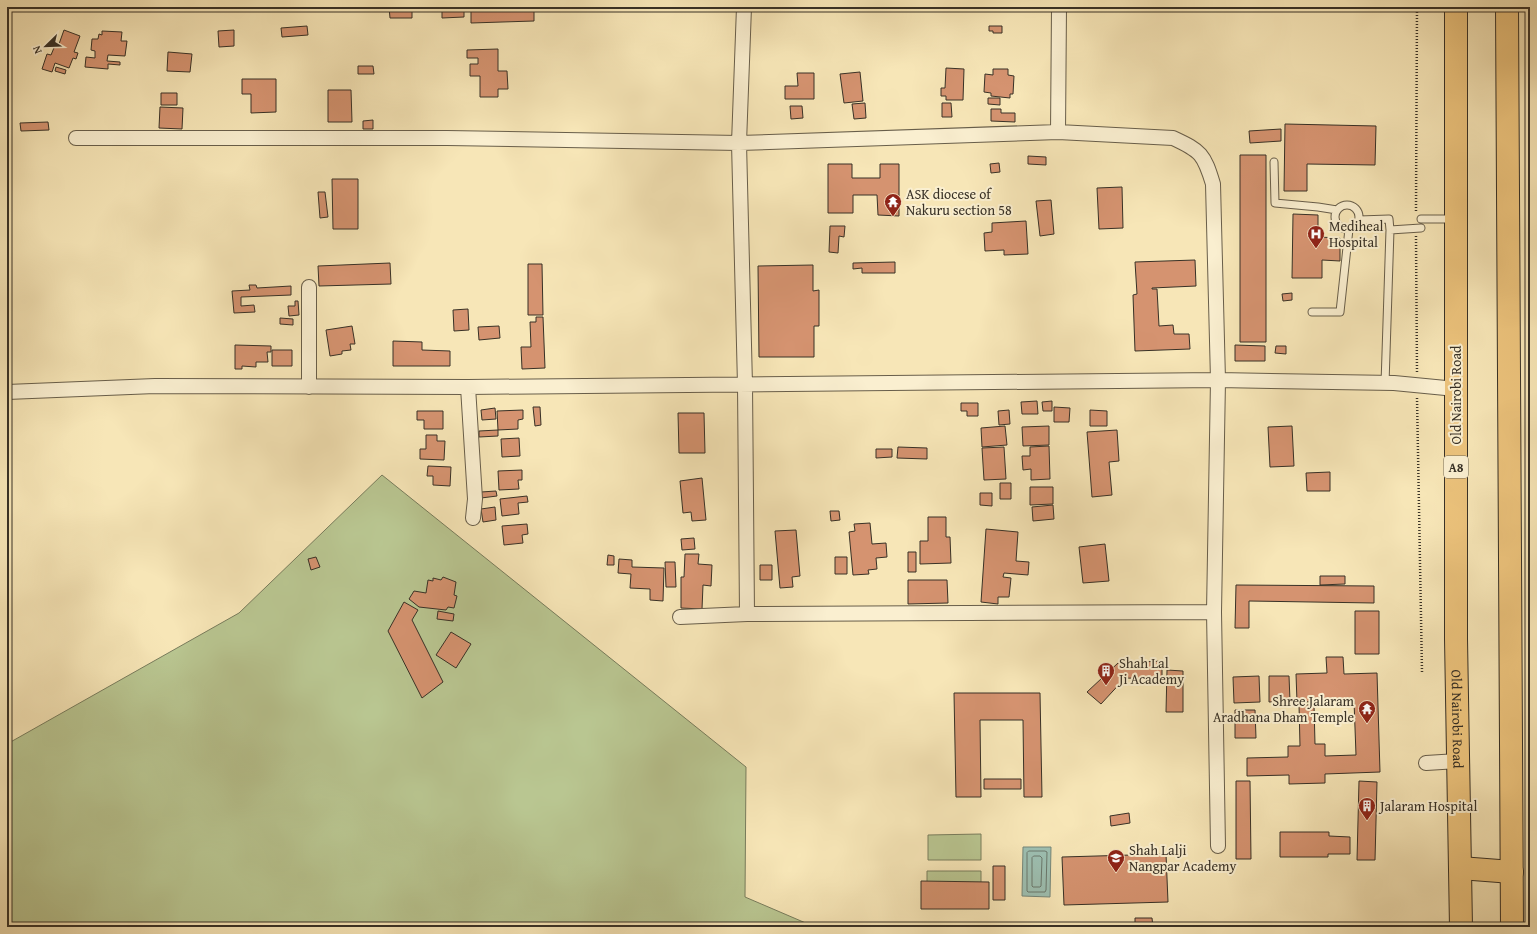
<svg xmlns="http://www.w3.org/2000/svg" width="1537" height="934" font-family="'Gentium Book Plus',serif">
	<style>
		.green { fill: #b9c691; stroke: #787c5c }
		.water { fill: #9dbfb1; stroke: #758679 }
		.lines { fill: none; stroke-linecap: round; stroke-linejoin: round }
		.shore { stroke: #6a786c; stroke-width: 1 }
		.building { fill: #d59370; stroke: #383126 }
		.lane-casing { stroke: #685e4a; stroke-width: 9 }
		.street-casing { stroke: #685e4a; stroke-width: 16 }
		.highway-casing { stroke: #383126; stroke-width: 24 }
		.path { stroke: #383126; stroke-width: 2.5; stroke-dasharray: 1 2; stroke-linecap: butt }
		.lane { stroke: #faefd0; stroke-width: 7 }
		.street { stroke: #faefd0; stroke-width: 14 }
		.highway { stroke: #ecc37c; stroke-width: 22 }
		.labels { text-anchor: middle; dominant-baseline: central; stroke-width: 4; stroke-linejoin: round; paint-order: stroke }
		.shield { fill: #faefd0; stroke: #726a59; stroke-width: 1 }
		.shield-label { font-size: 13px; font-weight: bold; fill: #383126 }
		.poi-label { font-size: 14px; fill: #383126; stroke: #faefd0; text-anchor: start }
		.street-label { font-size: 14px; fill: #383126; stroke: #faefd0 }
	</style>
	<rect width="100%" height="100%" fill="#f7e6b7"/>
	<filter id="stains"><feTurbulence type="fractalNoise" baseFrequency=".005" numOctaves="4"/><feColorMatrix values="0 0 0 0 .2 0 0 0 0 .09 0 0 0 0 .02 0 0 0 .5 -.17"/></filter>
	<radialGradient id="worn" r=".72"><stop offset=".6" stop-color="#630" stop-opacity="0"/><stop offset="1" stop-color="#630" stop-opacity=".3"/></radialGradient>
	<path class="green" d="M382 475 746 767 745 897 815 927H7V744L239 613Z
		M981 834V860H928V835Z
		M927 871H981V897H927Z"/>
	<path class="water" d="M1023 847H1051L1050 897 1022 896Z"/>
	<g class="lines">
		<path class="shore" d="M1029 851H1045L1047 852 1046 890 1045 892H1028L1027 891V853Z
			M1034 856H1040L1042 858 1041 886 1040 887H1033L1032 886V858Z"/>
	</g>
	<path class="building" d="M389 7H412V18H390Z
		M442 7H464V17L442 18Z
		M534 7V21L471 23V9Z
		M307 26 308 35 282 37 281 28Z
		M989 26H1002V33H993V31H989Z
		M64 30 80 36 74 52 78 53 76 59 73 58 69 68 55 63 52 72 42 69 47 54 51 55 56 43 59 44Z
		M234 30V46L219 47 218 31Z
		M102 31 122 32 121 41H127L125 56 108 55 107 61 120 62V65L108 64V69L85 67 86 57 95 58V51L91 50 92 39H98L99 34 102 35Z
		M498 49V71H507L508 89H498V97H480V76H470V64H478V58H467V50Z
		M168 52 192 54 190 72 167 71Z
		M358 66H373L374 74H358Z
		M56 67 66 70 65 74 55 71Z
		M946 68 964 69 963 100H946V96H941V88H945Z
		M993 69H1008V75L1014 76 1013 94H1010V98L991 96V93L984 92 985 74 993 75Z
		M860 72 863 101 844 103 840 74Z
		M797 73H814V99H785V86H798Z
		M242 79H276V112L251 113V94H242Z
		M328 90H351L352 122H328Z
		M161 93H177V105H161Z
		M988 98H1000V105L988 104Z
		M865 103 866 118 854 119 852 104Z
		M942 103H951L952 117H942Z
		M790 106H802L803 118 791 119Z
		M160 107 183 108 182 129 159 128Z
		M991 109H1001V113H1015V122L991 121Z
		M373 120V129H363V121Z
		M48 122 49 130 21 131 20 123Z
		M1285 124 1376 126 1375 165 1307 164V191H1284Z
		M1281 129V141L1250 143 1249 131Z
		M1240 155H1266V342H1240Z
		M1028 156 1046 157V165L1028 164Z
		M999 163 1000 172 991 173 990 164Z
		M828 164H852V178H880V164H899V216L878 215 877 195H853V213H828Z
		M332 179H358V229H333Z
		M1122 187 1123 228 1099 229 1097 188Z
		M318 192H325L328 217 320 218Z
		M1051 200 1054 234 1040 236 1036 201Z
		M1293 214 1318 215V237L1340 238V261L1322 260V278H1292Z
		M1026 221 1028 254 1004 255V250L985 251 984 233 992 232V223Z
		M830 226H845L844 237 839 236 838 253 829 252Z
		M1195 260 1196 286 1152 288V289H1157L1159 326 1173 325 1174 334H1189L1190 349 1135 351 1133 295 1137 294 1135 262Z
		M895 262V273H862V268L853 269V263Z
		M390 263 391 284 319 286 318 266Z
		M528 264H542L543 315H528Z
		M813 265V291L819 290V326H814V357H759L758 266Z
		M249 285H256L257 288 291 286V295L241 297V306L254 305 255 312 234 313 232 291 250 290Z
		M1292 293V300L1283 301 1282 294Z
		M295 301H298L299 315 289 316 288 306H295Z
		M468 309 469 330 454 331 453 310Z
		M536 317H543L545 368 522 369 521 347H531L530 322H536Z
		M280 318 293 319V325L280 324Z
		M352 326 355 344H350L351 350 342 351V354L330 356 326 330Z
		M499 326 500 338 479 340 478 327Z
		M393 341 422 342V350L450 351V366H393Z
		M235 345 271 346V352H267L268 362H256V367L242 366V369H235Z
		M1235 345 1265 346V361H1235Z
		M1276 346H1286V354L1275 353Z
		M272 350H292V366H272Z
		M1037 401 1038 414H1022L1021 402Z
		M1052 401V411H1043L1042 402Z
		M961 403H978V416H967V411H961Z
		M533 407H540L541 425 535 426Z
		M1054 407 1070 408 1069 422H1054Z
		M495 408 496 419 482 420 481 410Z
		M523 410V419L518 420V429L498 430 497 411Z
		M1009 410 1010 424 999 425 998 411Z
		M1090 410 1107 411V426H1090Z
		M417 411H443V429H424V420H417Z
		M678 413H704L705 453H679Z
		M1005 426 1007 445 982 447 981 428Z
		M1049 426V445L1023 446 1022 427Z
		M1292 426 1294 466 1270 467 1268 427Z
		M498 430V436L479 437V431Z
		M1117 430 1119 461 1109 462 1112 495 1092 497 1087 432Z
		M426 435H437V441H445L444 460 420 459V449H426Z
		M519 438 520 456 502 457 501 439Z
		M1049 446 1050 479 1031 480V469L1023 470 1022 456H1030V447Z
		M898 447 927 448V459L897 458Z
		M1004 447 1006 479 984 480 982 448Z
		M876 449H892V457L876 458Z
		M428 466 451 467 450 486 433 485V476H427Z
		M522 470V480H518L519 489 499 490 498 471Z
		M1330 472V491H1307L1306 473Z
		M702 478 706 520 692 521 691 512 683 513 680 481Z
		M1000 483H1011V499H1000Z
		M1030 487H1053V504L1030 505Z
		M496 491 497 496 481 498V492Z
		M980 493H992V506L980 505Z
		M527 496 528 502 518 503 519 514 502 516 500 499Z
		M1053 505 1054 519 1033 521 1032 507Z
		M495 507 496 520 483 522 481 509Z
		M830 511H839L840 520 831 521Z
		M928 517H946V537H950L951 563 920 564V541H928Z
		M870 523 872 544 886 543 887 557 876 558 877 569 868 570 869 574 853 575 849 532 855 531 854 524Z
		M527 524 528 534 522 535 523 543 504 545 502 526Z
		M986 529 1018 532 1016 561 1029 562 1028 575 1004 573 1003 577 1011 578 1009 597H998V604L981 602Z
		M796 530 800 576 792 577 793 587 780 588 775 531Z
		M694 538 695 549 682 550 681 539Z
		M1105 544 1109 581 1083 583 1079 547Z
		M908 552H916V572H908Z
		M685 554H699L698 564 712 565 711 586 703 585 702 609 681 608V577H684Z
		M608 555 614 556V565H607Z
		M316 557 320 567 311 570 308 559Z
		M835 557H847V574H835Z
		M619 559 632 560V567L664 568 663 601 650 600V589L630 588 631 574 618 573Z
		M665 562H675L676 587H666Z
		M760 565H772V580H760Z
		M1320 576H1345V584L1320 585Z
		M443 577 456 582 454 595 457 596 454 608 448 607 446 610 419 607 409 599 414 591 426 593 428 580 433 581V578L441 580Z
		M908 580H947L948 603 908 604Z
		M1236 585 1374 586V603L1249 601V628H1235Z
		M404 602 418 610 412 620 443 682 422 698 388 631Z
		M438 611 454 614 453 621 437 619Z
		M1355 611H1379V654H1355Z
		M451 632 471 644 456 668 436 655Z
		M1326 657H1343L1344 674 1377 673 1380 772 1325 774V783L1289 784V775L1247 776V758L1288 757V746H1300L1299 705H1314L1315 744H1325V756L1356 755 1354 701 1297 702 1296 674 1327 673Z
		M1162 661V679L1125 678 1101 704 1087 692 1118 663Z
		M1167 670 1183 671V712H1166Z
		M1259 676 1260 702 1234 703 1233 677Z
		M1269 676H1289L1290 701 1269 702Z
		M954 693H1040L1042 797H1024L1023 720H980L981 797H956Z
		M1235 710H1255L1256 738H1235Z
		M984 779H1021V789H984Z
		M1236 781H1250L1251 859H1236Z
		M1359 781 1377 782 1375 860H1357Z
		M1129 813 1130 823 1111 826 1110 816Z
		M1280 832H1329V836L1350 837V854H1328V857H1280Z
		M1166 854 1168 902 1064 905 1062 857Z
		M993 866H1005V900H993Z
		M921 881 989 882V909H921Z
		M1135 918H1152L1153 927H1135Z"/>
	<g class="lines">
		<defs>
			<path id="lane" d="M1274 162 1275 203 1318 207 1337 210
				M1335 217a12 12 0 1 1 24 0a12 12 0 1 1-24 0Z
				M1421 219H1454
				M1359 220 1389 219 1390 230 1385 384
				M1390 230 1421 228
				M1312 312H1340L1349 229"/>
			<path id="street" d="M1058 132 1059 7
				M76 138H447L739 143 745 385 747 614
				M309 387V287
				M468 387 475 499 473 518
				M7 392 155 386 468 387 1218 380 1394 383 1456 389
				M1214 612 1218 846
				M680 617 747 614 1214 612 1218 380 1213 184C1204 154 1201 151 1173 138L1058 132 739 143 744 7
				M1426 763 1458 761"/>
			<g id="highway">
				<path id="s1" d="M1456 7V639L1461 927"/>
				<path d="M1507 7 1512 927"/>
				<path d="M1460 868 1512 872"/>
			</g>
		</defs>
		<use href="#lane" class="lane-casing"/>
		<use href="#street" class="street-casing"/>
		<use href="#highway" class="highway-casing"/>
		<path class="path" d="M1416 211 1417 7
			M1416 236 1417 373
			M1417 398 1422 672"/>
		<use href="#lane" class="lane"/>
		<use href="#street" class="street"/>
		<use href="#highway" class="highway"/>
	</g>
	<defs>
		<symbol id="temple-pin" viewBox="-11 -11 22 30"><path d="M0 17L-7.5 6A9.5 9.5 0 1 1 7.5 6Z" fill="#8f2418" stroke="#faefd0"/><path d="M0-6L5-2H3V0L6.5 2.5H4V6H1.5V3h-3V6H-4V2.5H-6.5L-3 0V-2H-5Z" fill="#fff"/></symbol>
		<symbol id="hospital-pin" viewBox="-11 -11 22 30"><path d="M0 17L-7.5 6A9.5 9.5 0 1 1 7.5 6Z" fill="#8f2418" stroke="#faefd0"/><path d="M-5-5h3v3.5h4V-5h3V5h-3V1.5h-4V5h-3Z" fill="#fff"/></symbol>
		<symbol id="building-pin" viewBox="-11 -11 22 30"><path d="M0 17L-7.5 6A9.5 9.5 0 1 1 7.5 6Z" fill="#8f2418" stroke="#faefd0"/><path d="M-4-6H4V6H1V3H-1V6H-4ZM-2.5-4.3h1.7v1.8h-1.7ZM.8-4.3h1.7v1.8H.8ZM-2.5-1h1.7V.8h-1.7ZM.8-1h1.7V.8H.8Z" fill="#fff"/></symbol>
		<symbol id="school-pin" viewBox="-11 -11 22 30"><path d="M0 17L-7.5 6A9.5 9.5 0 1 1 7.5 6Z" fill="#8f2418" stroke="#faefd0"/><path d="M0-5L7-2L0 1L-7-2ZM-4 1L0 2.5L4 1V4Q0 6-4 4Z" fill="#fff"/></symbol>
	</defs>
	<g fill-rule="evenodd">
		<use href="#temple-pin" x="883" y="192" width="20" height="27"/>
		<use href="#hospital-pin" x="1306" y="224" width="20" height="27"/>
		<use href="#building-pin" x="1096" y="661" width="20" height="27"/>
		<use href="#temple-pin" x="1357" y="699" width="20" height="27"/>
		<use href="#building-pin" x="1357" y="796" width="20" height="27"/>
		<use href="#school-pin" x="1106" y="848" width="20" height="27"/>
	</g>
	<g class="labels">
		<rect class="shield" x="1444" y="456" width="24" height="22" rx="3"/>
		<g class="shield-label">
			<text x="1456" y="467">A8</text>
		</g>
		<g class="poi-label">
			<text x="906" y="194">ASK diocese of<tspan x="906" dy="16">Nakuru section 58</tspan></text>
			<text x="1329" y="226">Mediheal<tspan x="1329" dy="16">Hospital</tspan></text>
			<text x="1119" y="663">Shah Lal<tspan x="1119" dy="16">Ji Academy</tspan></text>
			<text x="1354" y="701" text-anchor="end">Shree Jalaram<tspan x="1354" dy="16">Aradhana Dham Temple</tspan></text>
			<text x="1380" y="806">Jalaram Hospital</text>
			<text x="1129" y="850">Shah Lalji<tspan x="1129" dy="16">Nangpar Academy</tspan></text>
		</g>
		<g class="street-label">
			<text transform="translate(1456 395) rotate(-90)">Old Nairobi Road</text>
			<text stroke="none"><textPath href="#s1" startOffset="712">Old Nairobi Road</textPath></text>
		</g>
	</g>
	<rect width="1537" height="934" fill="none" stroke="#f7e6b7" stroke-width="24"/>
	<rect x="8" y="8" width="1521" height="918" fill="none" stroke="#383126" stroke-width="2"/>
	<rect x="12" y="12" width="1513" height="910" fill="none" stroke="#383126"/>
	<g transform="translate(46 46) rotate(247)" stroke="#faefd0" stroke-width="3" paint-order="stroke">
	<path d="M0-3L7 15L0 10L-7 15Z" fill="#383126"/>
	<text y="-6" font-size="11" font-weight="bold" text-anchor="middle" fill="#383126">N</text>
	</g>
	<rect width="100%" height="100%" filter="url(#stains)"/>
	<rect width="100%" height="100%" fill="url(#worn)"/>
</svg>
